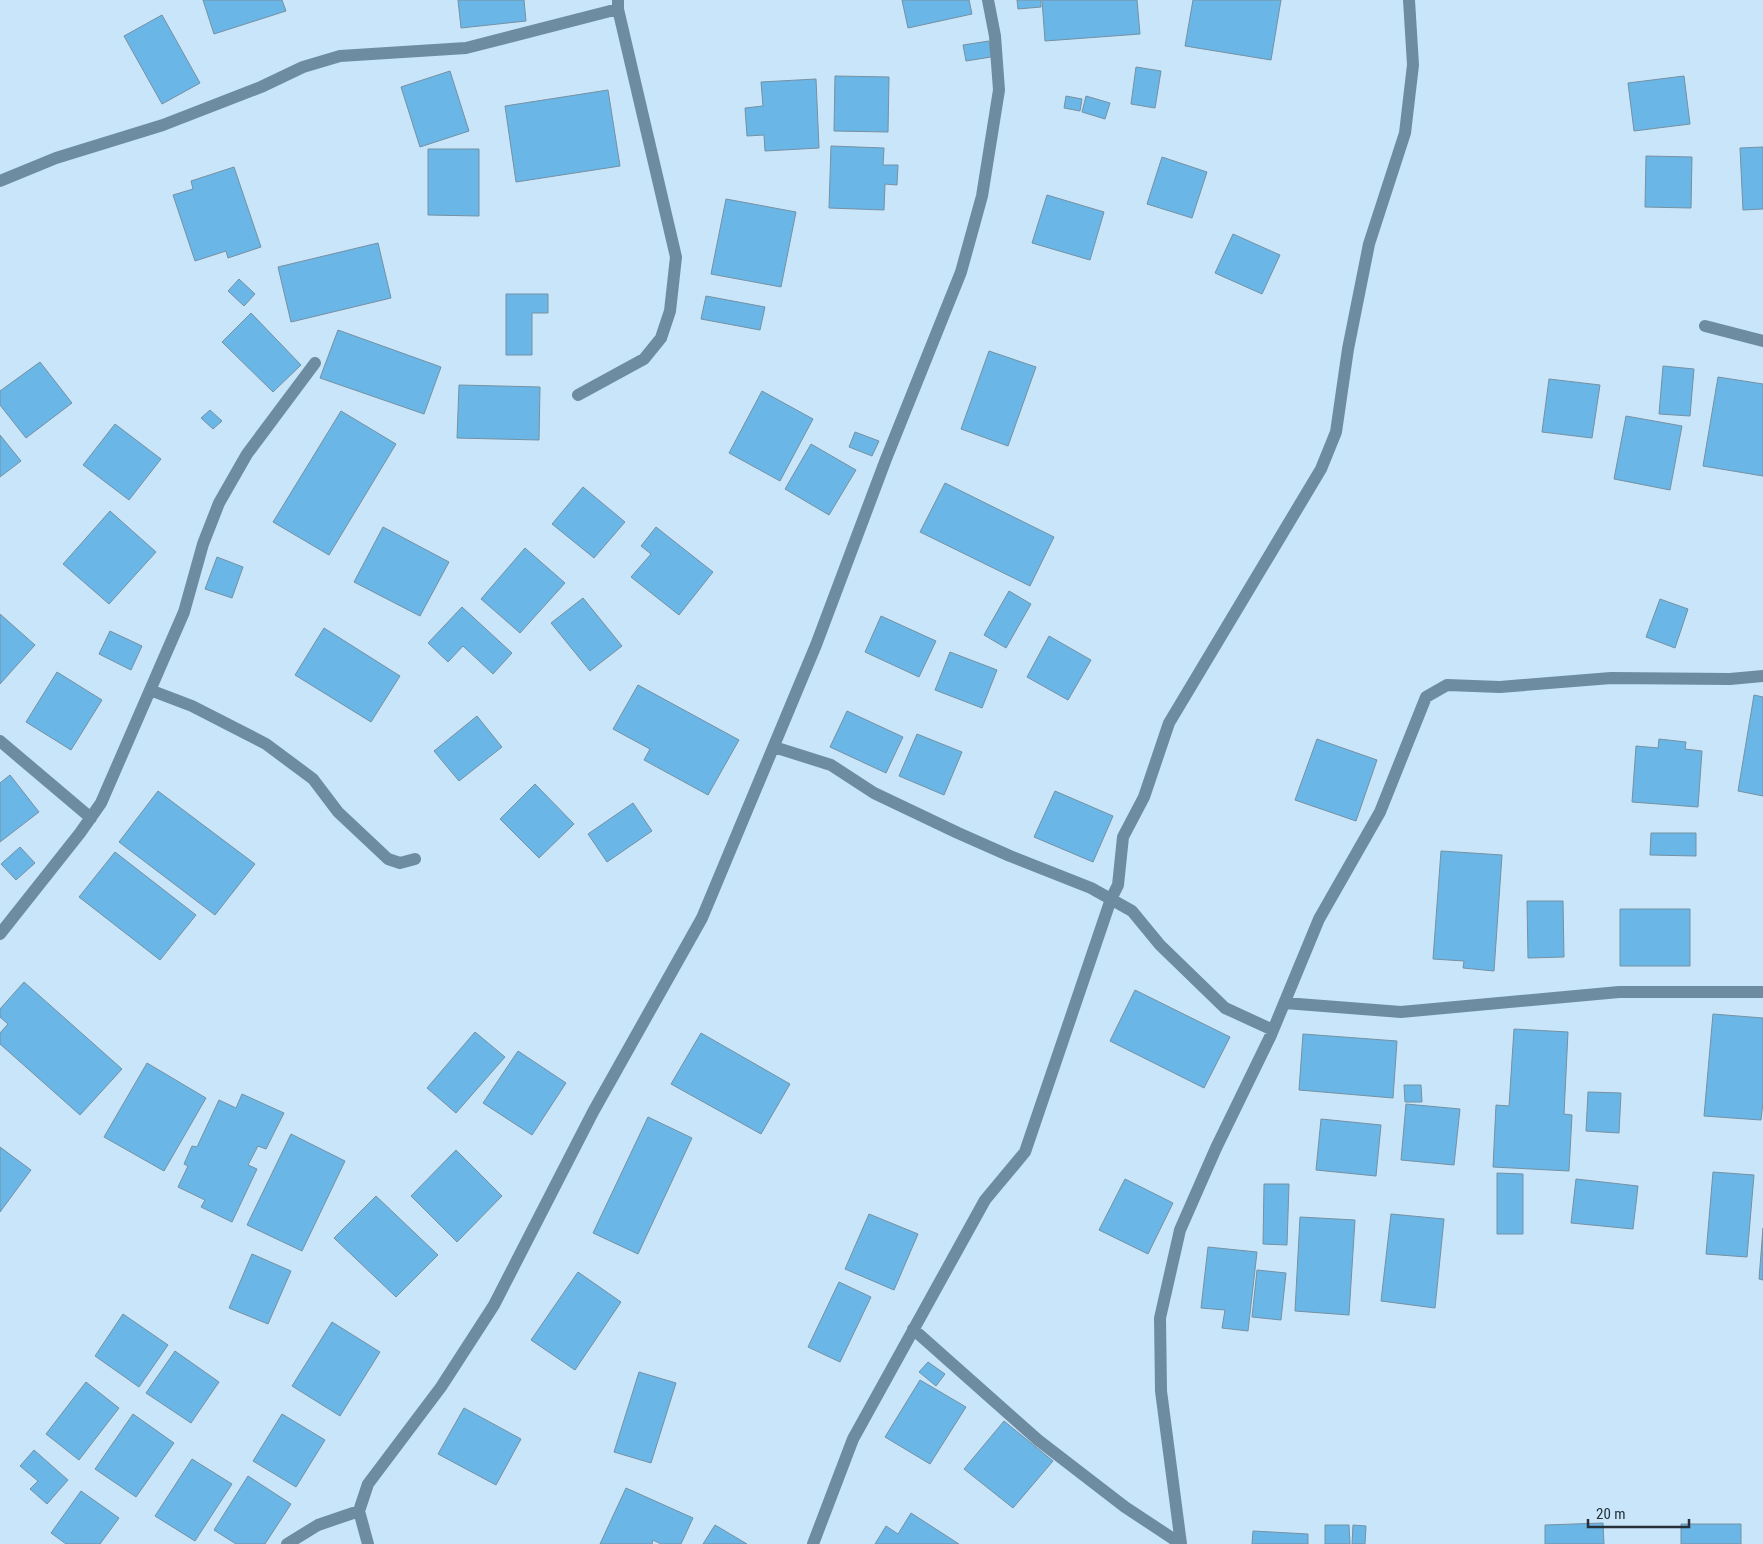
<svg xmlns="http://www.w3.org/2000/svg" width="1763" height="1544" font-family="'Roboto Condensed',sans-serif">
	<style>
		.building { fill: #6ab6e6; stroke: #7691a3 }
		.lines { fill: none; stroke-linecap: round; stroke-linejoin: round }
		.minor { stroke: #6e8ca1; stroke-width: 12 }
	</style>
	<rect width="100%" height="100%" fill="#c8e5f9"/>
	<path class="building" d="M203 0H282L286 11 214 34Z
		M458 0H524L526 21 461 28Z
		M902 0H969L972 14 908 28Z
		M1017 0H1041V7L1018 9Z
		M1042 0H1137L1140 34 1045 41Z
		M1193 0H1281L1271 60 1185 46Z
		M162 15 200 83 162 104 124 36Z
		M989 41 991 57 966 61 963 45Z
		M1136 67 1161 71 1155 108 1131 104Z
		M450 71 469 131 420 147 401 87Z
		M835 76 889 77 888 132 834 131Z
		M1684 76 1690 124 1634 131 1628 83Z
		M816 79 819 148 765 151 764 135 747 136 745 108 763 106 761 82Z
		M608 90 620 166 516 182 505 106Z
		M1066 96 1082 99 1080 111 1064 108Z
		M1086 96 1110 103 1105 119 1082 112Z
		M831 146 884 148 883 165H898L897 185 885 184 884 210 829 208Z
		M1763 147V209L1743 210 1740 148Z
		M428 149H479V216L428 215Z
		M1646 156 1692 157 1691 208 1645 207Z
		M1162 157 1207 172 1192 218 1147 204Z
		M234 167 261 247 228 258 226 251 195 261 173 195 193 189 191 181Z
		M1047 195 1104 212 1090 260 1032 243Z
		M726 199 796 212 781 287 711 274Z
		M1233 234 1280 255 1262 294 1215 273Z
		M378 243 391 298 291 322 278 267Z
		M239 279 255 294 244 306 228 291Z
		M506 294H548V313H532V355H506Z
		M706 296 765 307 760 330 701 319Z
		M251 313 301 365 273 392 222 342Z
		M338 330 441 367 424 414 320 378Z
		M989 351 1036 367 1008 446 961 429Z
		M40 362 72 403 26 438 0 405V391Z
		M1663 366 1694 369 1690 416 1659 414Z
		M1718 377 1763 384V476L1703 466Z
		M1549 379 1600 385 1592 438 1542 432Z
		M459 385 540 387 539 440 457 438Z
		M762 391 813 419 780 481 729 453Z
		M210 410 222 421 213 429 201 418Z
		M341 411 396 444 329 555 273 522Z
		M1626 416 1682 426 1670 490 1614 479Z
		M115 424 161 459 129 500 83 465Z
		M855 432 879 441 872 456 849 447Z
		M0 435 21 461 0 477Z
		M811 444 856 470 829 515 785 489Z
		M945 483 1054 537 1030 586 920 532Z
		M583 487 625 522 594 558 552 524Z
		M110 511 156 552 109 604 63 564Z
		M383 527 449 562 420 616 354 582Z
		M656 527 713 572 679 615 631 577 651 554 641 546Z
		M525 548 565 583 520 633 481 599Z
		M217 557 243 567 232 598 205 589Z
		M1009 591 1031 604 1006 648 984 635Z
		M583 598 622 646 590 671 551 623Z
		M1660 599 1688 609 1675 648 1646 637Z
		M462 607 512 653 493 674 463 646 448 662 428 643Z
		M0 614 35 645 0 684Z
		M881 616 936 641 919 677 865 652Z
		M324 628 400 676 371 722 295 675Z
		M110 631 142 646 131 670 99 654Z
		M1049 636 1091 660 1068 700 1027 677Z
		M950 652 997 670 982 708 935 690Z
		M57 672 102 700 71 750 26 722Z
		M638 685 739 740 708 795 644 760 650 749 613 729Z
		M1754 695 1763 697V796L1738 791Z
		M847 711 903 737 886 773 830 747Z
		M477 716 502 747 459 781 434 751Z
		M917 734 962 752 944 795 899 776Z
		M1317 739 1377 760 1356 821 1295 800Z
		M1659 739 1686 742 1685 749 1702 751 1698 807 1632 802 1636 746 1658 748Z
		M10 775 39 812 0 842V783Z
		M535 784 574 824 539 858 500 819Z
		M158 791 255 864 215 915 119 842Z
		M1055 791 1113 816 1093 862 1034 837Z
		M633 803 652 831 607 862 588 834Z
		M1651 833H1696V856L1650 855Z
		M20 847 35 863 16 880 1 864Z
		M1441 851 1502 855 1494 971 1463 968 1464 961 1433 959Z
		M115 852 196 915 160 960 79 897Z
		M1527 901H1563L1564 957 1528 958Z
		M1620 909H1690V966H1620Z
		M24 982 122 1069 80 1115 0 1044V1033L8 1024 0 1017V1009Z
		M1135 990 1230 1037 1204 1088 1110 1041Z
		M1713 1014 1763 1018V1102L1761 1120 1704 1116Z
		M1514 1029 1568 1032 1564 1114 1572 1115 1569 1171 1493 1167 1496 1105 1509 1106Z
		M475 1032 505 1057 456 1113 427 1088Z
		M701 1033 790 1084 761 1134 671 1084Z
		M1303 1034 1397 1041 1393 1098 1299 1090Z
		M518 1051 566 1083 532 1135 483 1103Z
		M147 1063 206 1098 164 1171 104 1137Z
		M1404 1085H1421L1422 1102H1405Z
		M1588 1092 1621 1093 1619 1133 1586 1131Z
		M242 1094 284 1113 266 1149 258 1146 248 1165 257 1169 232 1222 201 1207 205 1200 178 1187 188 1166 184 1164 192 1146 197 1147 219 1100 236 1108Z
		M1406 1104 1460 1109 1454 1165 1401 1160Z
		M648 1117 692 1138 638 1254 593 1233Z
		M1321 1119 1381 1125 1376 1176 1316 1170Z
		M291 1134 345 1161 302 1251 247 1225Z
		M0 1147 31 1170 0 1212Z
		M456 1150 502 1196 457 1242 411 1196Z
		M1713 1172 1754 1175 1747 1257 1706 1254Z
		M1497 1173 1523 1174V1234H1497Z
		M1125 1179 1173 1203 1148 1254 1099 1230Z
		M1576 1179 1638 1186 1633 1229 1571 1223Z
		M1264 1184H1289L1287 1245 1263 1244Z
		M376 1196 438 1255 396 1297 334 1238Z
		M869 1214 918 1234 894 1290 845 1269Z
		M1391 1214 1444 1219 1435 1308 1381 1301Z
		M1300 1217 1355 1220 1349 1315 1295 1311Z
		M1763 1228V1280L1759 1279Z
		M1208 1247 1257 1252 1248 1331 1222 1328 1225 1310 1201 1308Z
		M252 1254 291 1271 268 1324 229 1308Z
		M1257 1270 1286 1273 1281 1320 1252 1317Z
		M578 1272 621 1302 575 1370 531 1340Z
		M839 1282 871 1297 840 1362 808 1347Z
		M123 1314 168 1345 139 1387 95 1356Z
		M332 1322 380 1352 340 1416 292 1386Z
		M175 1351 219 1382 191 1423 146 1393Z
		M928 1362 945 1374 936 1386 919 1372Z
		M639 1372 676 1383 651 1463 614 1452Z
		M920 1380 966 1407 930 1464 885 1437Z
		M86 1382 119 1408 79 1460 46 1434Z
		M464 1408 521 1439 496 1485 438 1454Z
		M133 1414 174 1443 136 1497 95 1469Z
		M282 1414 325 1440 296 1487 253 1461Z
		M1004 1421 1053 1461 1013 1508 964 1469Z
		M34 1450 68 1480 47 1504 30 1489 38 1481 20 1466Z
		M192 1459 232 1484 195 1541 155 1516Z
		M248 1476 291 1504 265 1544H236L214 1530Z
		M626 1488 693 1518 681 1544H661L653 1540 652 1544H600Z
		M81 1491 119 1518 100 1544H66L51 1533Z
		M911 1513 959 1544H875L886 1526 898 1534Z
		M1603 1523 1604 1544H1545V1525Z
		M1681 1524H1741V1544H1681Z
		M715 1525 747 1544H703Z
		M1325 1525H1349L1350 1544H1325Z
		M1353 1525 1366 1526 1365 1544H1352Z
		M1253 1531 1308 1534V1544H1252Z"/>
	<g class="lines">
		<path class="minor" d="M0 181 56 158 163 125 261 87 303 67 340 56 466 48 618 9
			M1705 326 1763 341
			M578 395 644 359 661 338 670 311 676 257 618 9V0
			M150 690 192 706 266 744 313 779 338 812 388 859 400 863 415 859
			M0 741 91 818
			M774 747 831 765 874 793 958 833 1010 856 1091 888 1132 911 1160 945 1225 1008 1273 1030
			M0 934 80 833 101 803 184 612 203 544 219 503 247 454 315 363
			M1285 1003 1401 1012 1619 992H1763
			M913 1329 1038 1440 1125 1507 1181 1544
			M287 1544 318 1525 359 1511
			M368 1544 359 1511 368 1484 441 1387 494 1305 593 1112 702 918 816 645 886 459 961 272 982 196 999 90 995 36 988 0
			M813 1544 853 1439 985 1200 1025 1152 1111 899 1118 885 1123 837 1144 797 1169 723 1321 469 1336 432 1348 349 1369 244 1405 133 1413 65 1409 0
			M1181 1544 1161 1391 1160 1318 1180 1230 1216 1148 1271 1035 1319 919 1380 812 1426 697 1447 685 1500 687 1611 678 1730 679 1763 676"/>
	</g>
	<path d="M1588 1519v8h101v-8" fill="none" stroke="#253038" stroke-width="2.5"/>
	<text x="1596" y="1519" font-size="15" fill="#253038" stroke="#c8e5f9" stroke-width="4" paint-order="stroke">20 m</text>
</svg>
